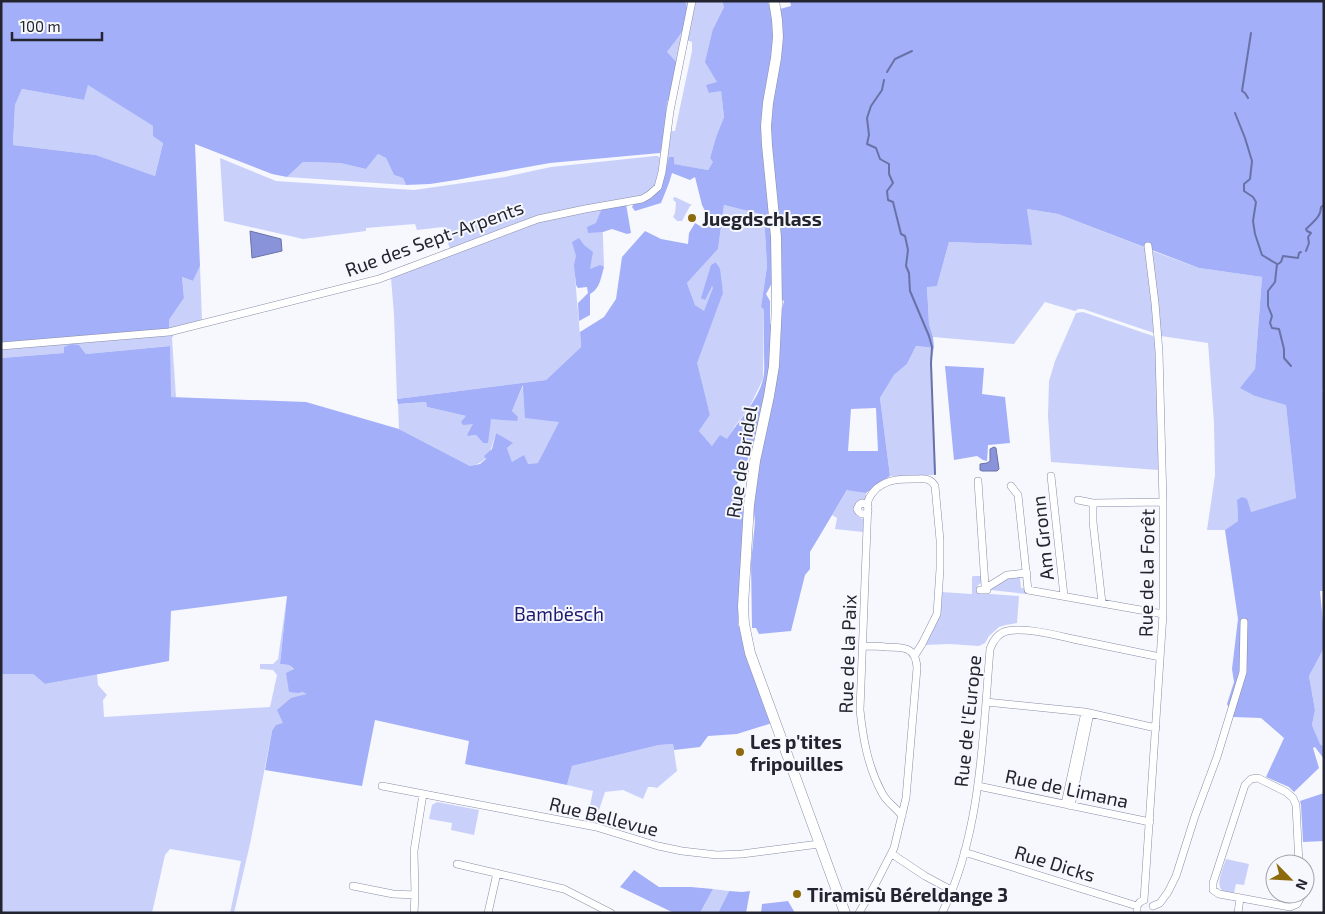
<svg xmlns="http://www.w3.org/2000/svg" width="1325" height="914" font-family="'Exo 2',sans-serif">
	<style>
		.green { fill: #c9d1fb; fill-rule: evenodd }
		.forest { fill: #a3aff8; fill-rule: evenodd }
		.water { fill: #8893da; stroke: #6972a7 }
		.lines { fill: none; stroke-linecap: round; stroke-linejoin: round }
		.stream { stroke: #6972a7; stroke-width: 2 }
		.minor-casing { stroke: #888da7; stroke-width: 8 }
		.secondary-casing { stroke: #888da7; stroke-width: 11 }
		.minor { stroke: #fff; stroke-width: 7 }
		.secondary { stroke: #fff; stroke-width: 10 }
		.poi-dot { fill: #8d6b0d; stroke: #f7f8fe; stroke-width: 2 }
		.labels { text-anchor: middle; dominant-baseline: central; stroke-width: 4; stroke-linejoin: round; paint-order: stroke }
		.poi-label { font-size: 19px; font-weight: bold; fill: #22242f; stroke: #f7f8fe; text-anchor: start }
		.street-label { font-size: 19px; fill: #22242f; stroke: #f7f8fe }
		.park-label { font-size: 19px; fill: #1f1b6c; stroke: #f7f8fe }
	</style>
	<rect width="100%" height="100%" fill="#f7f8fe"/>
	<path class="green" d="M685 1H722L724 7 713 29 717 82 710 93 721 90 724 117 716 137 710 158 714 161 708 170 673 164 663 181 658 192 602 208 604 267 575 277 581 347 546 380 397 399 394 315 391 278 175 333 172 338 176 397H170L169 346 86 354 79 345 64 353 1 358V346L169 320 184 298 182 277 193 281 200 266 202 321 380 276 379 274 391 272 409 263 410 264 442 252 441 251 446 249 447 250 450 249 443 227 417 230 415 224 366 228V231L303 239 224 221 220 158 276 181 414 190 505 177 551 167 655 156H658L660 158V153L665 139 667 122V52L686 27 687 7ZM685 40 692 42V51L675 131H669Z
		M88 84 153 126 163 143 155 176 96 155 13 145 15 105 22 89 84 100Z
		M378 154 386 158 394 175 403 178 406 185 287 177 303 162 340 163 366 169Z
		M675 197 692 205 690 206 682 221H677L673 217 675 213 676 202 674 201 673 198Z
		M724 205 764 215 767 266 761 307 764 310 763 379 750 406 735 426 727 440 712 446 699 431 710 415 696 363 723 293 717 262 711 265V285L714 288 704 312 695 305 687 283 718 249Z
		M1027 209 1058 214 1146 248 1157 334 1083 309H1078L1075 311 1045 302 1014 344 933 337 929 324 927 286H937L949 242 1031 245Z
		M1150 250 1199 268 1262 277 1255 369 1247 380 1255 396 1286 404 1296 498 1251 512 1237 500 1238 521 1225 530H1207L1215 475 1214 423 1208 343 1161 336Z
		M1083 312 1153 336 1157 342 1159 433 1158 470 1051 462 1048 416 1049 381 1055 361 1076 313Z
		M916 346 934 348 931 363 936 475 890 476 880 398 894 375 907 364Z
		M524 384 560 421 539 463 528 464 512 463 507 448 512 444 496 433C490 450 491 462 470 466L399 429 398 404 426 402 427 407 466 416 474 424 470 436 476 435 483 443 491 419 512 411Z
		M848 489 866 493V500H862L854 509C855 515 858 517 863 519V532L835 529 837 518 832 515Z
		M1024 575V577L1020 578 1021 588H1026V594L990 590V588L1008 577Z
		M973 576H981V583L977 586V593L1019 596 1017 623 1006 625 999 627 989 636 985 643 979 646 949 644 925 645 940 615 941 592 972 594V577Z
		M287 596 280 664 289 665 294 670 302 692 308 694 283 723 272 731 250 844 234 913H230L241 861 170 849 165 855 152 913H1V674H33L45 684 97 674 98 685 107 695 103 700 104 717 270 707 277 675 273 670 260 669V664H273L278 659Z
		M1324 648V747L1320 744 1312 725 1315 710 1309 676Z
		M673 744 677 771 657 788 653 787H648L643 799 623 790 605 792 595 822 587 820 593 791 567 785 572 766 659 745Z
		M437 802 479 810 474 835 451 830 452 823 429 819 432 805Z
		M1226 859 1249 864 1244 885 1236 884 1234 893C1230 892 1224 892 1222 890 1215 885 1224 865 1226 859Z
		M713 889 729 891 718 913H700Z"/>
	<path class="forest" d="M1 1H685C694 22 679 36 667 52L678 64 670 100 667 101 665 139 660 153 550 163 456 180 430 184 406 185 403 178 394 175 386 158 378 154 366 169 340 163 303 162 287 177 272 174 195 144 200 266 193 281 182 277 184 298 169 320V332L1 346ZM88 85 153 126V136L163 143 155 176 96 155 13 145 15 105 22 89 84 100Z
		M722 1H768L773 20 775 36 763 103 761 126 762 145 772 237V283L766 294 770 301V323L773 330 770 366 754 445 737 484 738 493 743 491 745 492 746 496 738 625 741 630 772 723 737 734 708 736 700 747 674 750 673 744 659 745 572 766 567 785 465 764 469 741 375 720 362 786 265 770 272 731 276 725 283 723 277 710 291 698 307 694 302 692 298 693 289 692 286 673 294 669 289 665 280 664 287 596 171 611 169 661 45 684 33 674H1V358L64 353V347L72 344 79 345 86 354 170 346 171 397 306 402 399 429 470 466 480 464 486 459 484 456 492 449 496 433 513 443 507 448 512 462 524 455 528 464 538 463 559 422 525 418 523 385 512 411 518 417 517 421 491 419 488 443H483L476 435 469 436 467 435 473 424 463 425 461 422 466 416 427 407 426 402 398 404 397 399 546 380 581 347 580 332 604 317 616 299 622 257 645 231 661 239 688 244 689 233 695 223 700 226 707 215 702 205 695 177 690 180 672 173 669 183 661 203 635 211 632 207 635 202 663 181 669 157H674V164L708 170 713 162 710 158 716 137 724 117 721 91 709 93 706 85 717 82 705 62 713 29 724 7ZM724 205 764 215 767 266 761 307 764 310C764 325 764 339 764 353 764 362 765 371 763 380 757 402 739 420 727 439L720 435 712 446 699 431 710 415 697 363 723 293 720 269 716 262 711 265 701 298 705 300 712 286 713 288 704 311 695 305 687 283 718 249Z
		M790 1H1324V389L1322 391 1324 392V591H1320L1323 623 1324 648 1309 676 1315 710 1312 725 1320 744 1324 747V759L1315 747 1313 748 1319 768 1294 792 1289 787 1266 777 1284 738 1261 718 1233 717 1227 704 1234 682 1232 669 1238 619 1225 530 1238 521 1237 500 1242 497 1247 499 1251 512 1296 498 1286 405 1255 396 1240 388 1255 369 1262 277 1199 268 1058 214 1027 209 1032 245 949 242 937 286 927 287 929 324 933 337 934 348 916 346 907 364 894 375 880 398 890 476 866 493 847 490 810 552V569L805 575 791 631 759 634 756 628H752L751 563 755 522 753 505 781 313 784 301 781 299V236L770 143V126L780 9 791 6ZM876 408 878 451H848L851 409Z
		M626 204 631 233 627 234 612 229 603 232 588 233 587 227 596 223 602 208Z
		M579 238 584 245 593 252 590 269 600 265 604 267C601 277 600 289 590 294V315L579 321 578 303 588 293 587 287 578 288 576 285 574 265 576 256 572 242Z
		M945 366 984 368 982 394 1005 397 1010 443 988 445 987 461 983 460 977 456 954 460Z
		M1324 793V841L1303 842 1301 805 1300 801Z
		M634 870 659 887H691L713 889 700 913H674L620 887Z
		M729 891 742 892 750 891 746 913H718Z
		M788 901 795 913H761L762 904Z"/>
	<path class="water" d="M250 231 281 239 282 251 252 258Z
		M994 447 996 448 999 469 997 471H982L980 470V464L987 463 990 461V449Z"/>
	<g class="lines">
		<path class="stream" d="M887 72 895 59 912 51
			M884 80 882 90 871 106 867 118 869 135 867 144 876 148 880 159 889 164V174L893 183 887 191 888 200 893 202 901 234 905 236 908 250 906 266 909 273 910 291 929 336 932 347 931 363 935 474
			M1248 98 1245 93 1242 91 1251 33
			M1235 113 1245 138 1252 161 1250 179 1244 184V191L1253 197 1256 202 1253 221 1255 234 1262 255 1277 264 1275 282 1268 291V306L1272 316 1270 323 1272 328 1279 329 1284 349V358L1291 366
			M1306 251 1309 243 1308 237 1311 233 1307 231 1306 229C1313 222 1321 217 1321 207L1324 205
			M1278 264 1281 262 1283 256 1298 258 1299 253 1301 252"/>
		<defs>
			<path id="minor" d="M1 346 169 332 379 279 538 219 585 209 642 199 649 195 658 187 662 172 670 111 692 1
				M1051 476 1064 596
				M978 481 985 585 987 590H980
				M1011 486 1018 495 1028 590 1163 614
				M1078 500 1093 503 1163 502
				M1093 503V522L1102 603
				M868 507 866 504 862 503 859 505 857 509 859 512 862 514H866L868 511
				M986 588 1007 575 1027 573
				M986 702 1085 712 1156 728
				M382 786 596 827 658 846 682 851 717 855 742 854 819 844
				M978 786 1150 822
				M1065 804 1085 712
				M1071 806 1090 713
				M902 816C896 807 887 803 882 793 868 767 863 739 860 710L868 501C870 495 873 492 877 488 889 479 900 479 914 479 923 479 930 477 935 486L940 540V569L937 614 922 644 915 655
				M964 852 1137 906
				M892 854 925 876 953 891
				M457 864 564 889 611 913
				M1299 864 1296 805 1293 798 1286 792 1258 778 1251 779 1245 785 1213 883V890L1219 894 1290 907 1297 904 1301 897V894
				M353 886 393 894 415 895
				M1144 900 1163 614V502L1159 352 1155 303 1148 246
				M1153 906 1160 903 1168 892 1176 876 1195 816 1217 757 1243 672 1244 622
				M414 913 415 895 414 851 423 794
				M488 913 497 873
				M859 913 876 883 894 848 906 798 917 668C916 647 904 647 886 647 878 646 870 646 862 646
				M942 913C981 835 983 735 990 649 993 641 998 633 1007 631 1025 627 1055 635 1073 639 1102 645 1131 651 1160 657
				M1137 913V906L1140 902 1144 900
				M1238 913 1240 898"/>
			<path id="secondary" d="M774 1 777 20 778 37 776 58 768 103 766 126 767 145 776 237 777 304 774 366 769 396 755 461 749 505 743 606 744 624 750 653 845 913"/>
		</defs>
		<use href="#minor" class="minor-casing"/>
		<use href="#secondary" class="secondary-casing"/>
		<use href="#minor" class="minor"/>
		<use href="#secondary" class="secondary"/>
	</g>
	<g class="poi-dot">
		<circle cx="692" cy="218" r="5"/>
		<circle cx="740" cy="752" r="5"/>
		<circle cx="797" cy="894" r="5"/>
	</g>
	<g class="labels">
		<g class="poi-label">
			<text x="702" y="218">Juegdschlass</text>
			<text x="750" y="741">Les p'tites<tspan x="750" dy="22">fripouilles</tspan></text>
			<text x="807" y="894">Tiramisù Béreldange 3</text>
		</g>
		<g class="street-label">
			<text transform="translate(434 238) rotate(-20)">Rue des Sept-Arpents</text>
			<text transform="translate(741 462) rotate(-81)">Rue de Bridel</text>
			<text transform="translate(1042 538) rotate(-96)">Am Gronn</text>
			<text transform="translate(1146 573) rotate(-89)">Rue de la Forêt</text>
			<text transform="translate(847 654) rotate(-88)">Rue de la Paix</text>
			<text transform="translate(967 721) rotate(-84)">Rue de l'Europe</text>
			<text transform="translate(1067 788) rotate(12)">Rue de Limana</text>
			<text transform="translate(604 816) rotate(14)">Rue Bellevue</text>
			<text transform="translate(1055 863) rotate(17)">Rue Dicks</text>
		</g>
		<g class="park-label">
			<text x="559" y="613">Bambësch</text>
		</g>
	</g>
	<rect width="1325" height="914" fill="none" stroke="#22242f" stroke-width="5"/>
	<g transform="translate(1290 879) rotate(114)"><circle r="24" fill="#f7f8fe" stroke="#a2a3ab"/>
	<path d="M0-4L9 19L0 12L-9 19Z" fill="#8d6b0d"/>
	<text y="-8" font-size="14" font-weight="bold" text-anchor="middle" fill="#22242f">N</text>
	</g>
	<path d="M12 32v8h90v-8" fill="none" stroke="#22242f" stroke-width="2.5"/>
	<text x="20" y="32" font-size="15" fill="#22242f" stroke="#f7f8fe" stroke-width="4" paint-order="stroke">100 m</text>
</svg>
